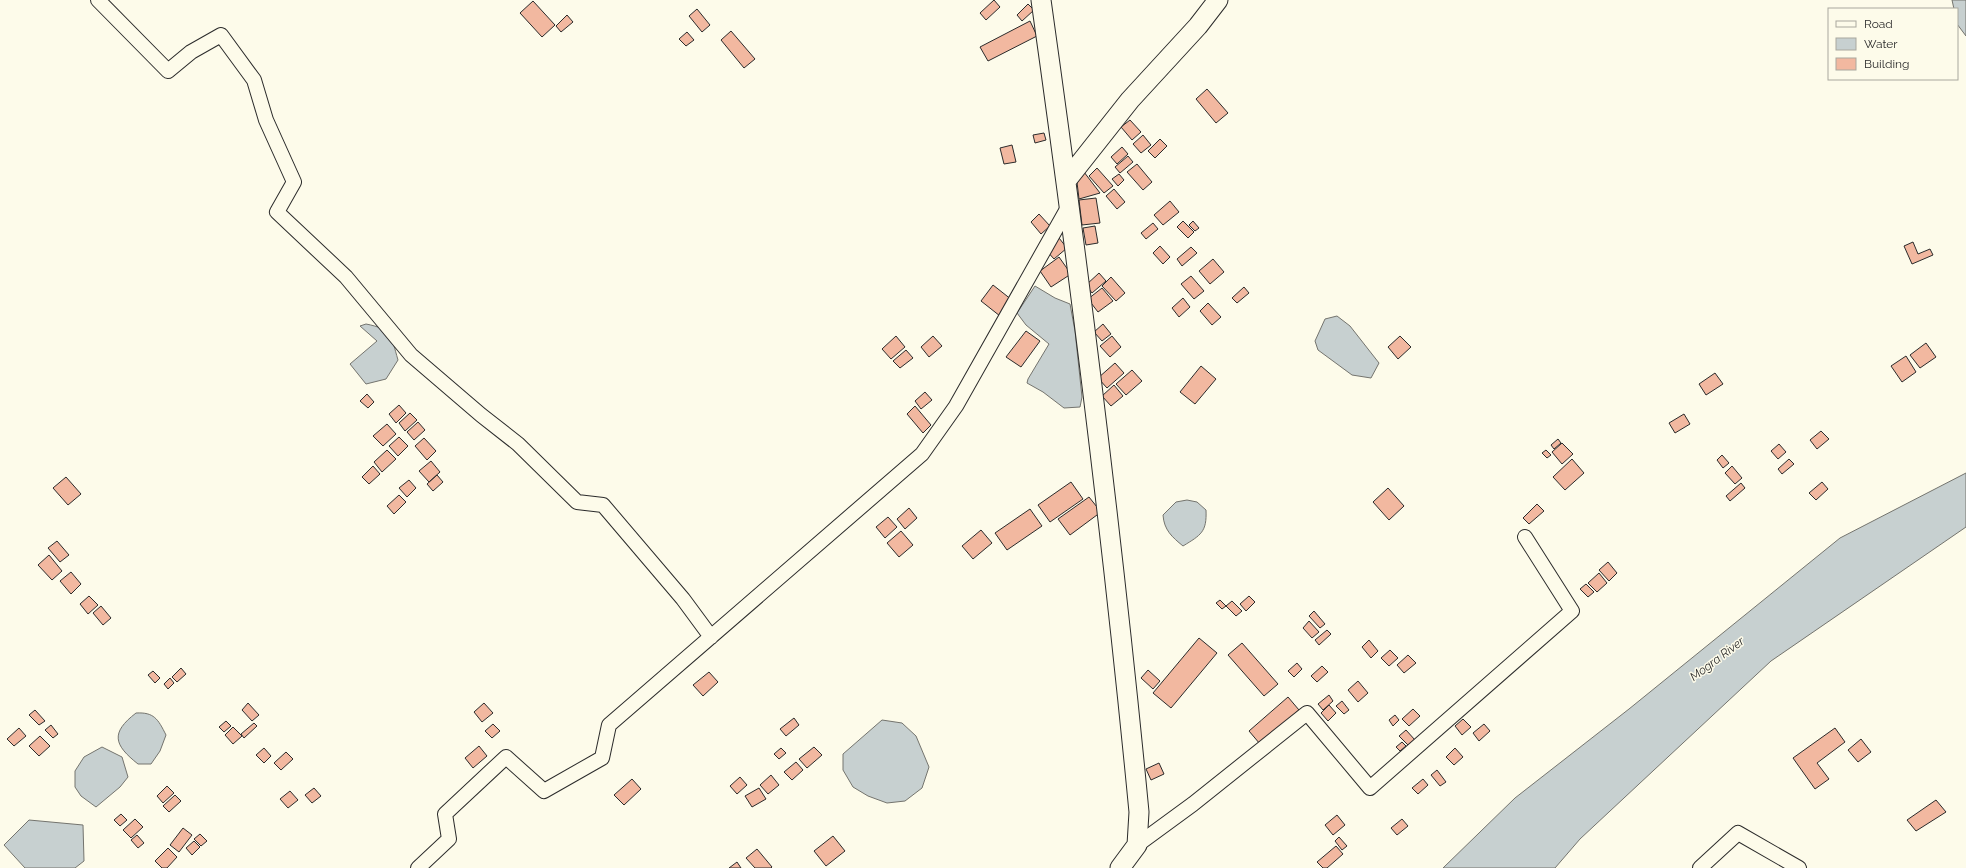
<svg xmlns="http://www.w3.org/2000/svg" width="1966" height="868" font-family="Raleway,sans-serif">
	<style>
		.water { fill: #c7d0d0; stroke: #74746e }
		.building { fill: #f2b8a0; stroke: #2b2b2b }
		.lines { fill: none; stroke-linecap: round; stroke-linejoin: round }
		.street-casing { stroke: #2b2b2b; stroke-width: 16 }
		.secondary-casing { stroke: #2b2b2b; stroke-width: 21 }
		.street { stroke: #fdfbea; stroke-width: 14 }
		.secondary { stroke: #fdfbea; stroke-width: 19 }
		.labels { text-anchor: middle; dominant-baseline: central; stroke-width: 3; stroke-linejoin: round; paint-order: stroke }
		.water-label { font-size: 12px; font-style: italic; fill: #2b2b2b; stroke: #fdfbea }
	</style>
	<rect width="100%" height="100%" fill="#fdfbea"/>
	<path class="water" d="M1952 0H1966V36L1957 24V9H1954Z
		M1035 286 1055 298 1070 304 1075 331 1082 397 1080 407 1064 408 1043 392 1027 383 1028 379 1049 344 1026 325 1017 313Z
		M1337 316 1350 326 1379 363 1371 378 1352 375 1318 350 1315 341 1325 319Z
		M366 324C392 329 391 336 398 360L386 379 366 384 350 364 377 341 360 326Z
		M1966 473V527L1771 661 1580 839 1555 868H1443L1515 798 1629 709 1840 538Z
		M1187 500 1197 502 1206 510C1207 532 1201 535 1183 546 1172 537 1164 530 1163 515L1176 502Z
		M136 713C154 712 158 719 166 735L160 751 151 764H138C114 745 110 733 136 713Z
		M882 720 902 723 916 736 929 767 922 788 905 801 887 803 868 796 853 787 843 770V754Z
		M102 747 122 757 128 777 120 787 96 807 81 796 75 787V771L84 757Z
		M29 820 83 825 84 861 75 868H25L4 845Z"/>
	<path class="building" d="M994 0 1000 7 986 20 980 13Z
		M533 1 555 25 542 37 520 13Z
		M1028 4 1034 10 1022 21 1017 15Z
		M697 9 710 25 702 32 689 16Z
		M567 15 573 22 561 32 556 26Z
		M1030 21 1037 36 988 61 980 47Z
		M731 31 755 59 744 68 721 40Z
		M687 32 694 40 686 46 679 39Z
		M1207 89 1228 113 1216 123 1196 99Z
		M1130 120 1141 132 1132 140 1121 127Z
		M1044 133 1046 140 1035 143 1033 135Z
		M1143 135 1151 145 1141 153 1133 144Z
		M1160 139 1167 146 1155 158 1148 151Z
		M1012 145 1016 162 1004 164 1000 148Z
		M1122 147 1128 154 1117 164 1111 157Z
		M1128 156 1133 162 1120 173 1115 167Z
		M1137 164 1152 182 1143 190 1127 172Z
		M1097 168 1113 186 1104 193 1089 176Z
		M1084 172 1100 193 1079 199 1076 174Z
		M1119 174 1124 180 1118 186 1112 179Z
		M1114 189 1125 202 1117 209 1106 196Z
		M1096 198 1100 223 1082 225 1079 200Z
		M1170 201 1179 212 1163 225 1154 215Z
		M1039 214 1050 226 1041 234 1031 222Z
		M1183 221 1194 232 1188 238 1177 227Z
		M1193 221 1199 228 1195 231 1189 225Z
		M1153 223 1158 229 1146 239 1141 233Z
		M1095 226 1098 243 1086 245 1083 228Z
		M1059 238 1067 248 1054 259 1046 250Z
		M1913 242 1918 254 1930 249 1933 255 1912 264 1904 246Z
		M1160 246 1170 257 1163 264 1153 253Z
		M1191 247 1197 253 1182 266 1177 259Z
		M1059 257 1071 274 1051 287 1040 271Z
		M1213 259 1224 272 1210 284 1199 271Z
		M1099 273 1106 281 1092 293 1086 285Z
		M1191 276 1204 291 1194 299 1181 284Z
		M1111 277 1125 293 1116 301 1102 286Z
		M993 285 1012 300 1000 316 981 301Z
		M1244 287 1249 293 1237 303 1232 298Z
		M1102 288 1113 301 1098 312 1088 299Z
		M1183 298 1190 307 1179 317 1172 308Z
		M1208 303 1221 317 1212 325 1200 311Z
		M1103 324 1111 334 1102 341 1094 332Z
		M1026 331 1040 341 1021 367 1006 357Z
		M896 336 905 347 891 359 882 349Z
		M933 336 942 346 929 357 921 347Z
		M1112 336 1121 347 1110 357 1100 346Z
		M1400 336 1411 347 1398 359 1388 347Z
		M1926 343 1936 357 1920 368 1910 355Z
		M906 350 913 358 900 368 893 361Z
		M1906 356 1916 372 1902 382 1891 366Z
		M1115 363 1124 373 1107 388 1098 378Z
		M1201 366 1216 379 1195 404 1180 392Z
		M1132 370 1142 381 1126 395 1116 384Z
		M1715 373 1723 384 1706 395 1699 384Z
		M1114 385 1123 396 1111 406 1102 396Z
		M925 392 932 400 921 409 915 401Z
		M367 394 374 402 368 408 360 401Z
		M399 405 406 413 396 423 389 414Z
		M915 406 931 425 923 433 907 414Z
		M410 413 417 420 405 431 399 423Z
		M1684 414 1690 424 1675 433 1669 423Z
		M418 422 425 430 414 440 407 432Z
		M387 424 396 434 383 446 373 436Z
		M1821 431 1829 439 1817 449 1810 440Z
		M399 437 408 446 398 456 389 446Z
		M424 438 436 451 427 460 415 446Z
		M1558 439 1561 443 1554 449 1551 445Z
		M1562 443 1573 454 1562 464 1552 452Z
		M1779 444 1786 452 1778 459 1771 451Z
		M387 450 396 459 382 472 374 462Z
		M1546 450 1551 455 1547 458 1542 453Z
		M1722 455 1729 463 1723 468 1717 460Z
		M1572 459 1584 473 1565 490 1553 477Z
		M1789 459 1794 464 1782 474 1778 469Z
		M431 461 440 472 429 482 419 471Z
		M373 466 380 474 369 484 362 477Z
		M1732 466 1742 478 1735 484 1725 473Z
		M437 475 443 482 433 491 427 484Z
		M66 477 81 494 68 505 53 488Z
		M409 480 416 488 407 497 399 488Z
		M1071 482 1083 499 1050 522 1038 505Z
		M1822 482 1828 489 1816 500 1809 493Z
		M1741 483 1745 488 1730 501 1726 496Z
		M1388 488 1404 506 1389 520 1373 502Z
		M399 495 406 502 394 514 387 506Z
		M1089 497 1101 512 1070 535 1058 519Z
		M1537 504 1544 511 1529 524 1523 518Z
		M909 508 917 518 905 529 897 519Z
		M1030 509 1042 526 1007 550 995 533Z
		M888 517 897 527 885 538 876 527Z
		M981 530 992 543 973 559 962 546Z
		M901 531 913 545 899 557 887 543Z
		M57 541 69 555 60 562 48 548Z
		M49 555 62 571 52 580 38 565Z
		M1608 562 1617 573 1609 581 1599 570Z
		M71 572 81 584 71 594 60 581Z
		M1599 573 1607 583 1597 592 1588 583Z
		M1586 584 1594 592 1588 597 1580 589Z
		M89 596 98 605 88 614 80 604Z
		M1249 596 1255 602 1246 611 1240 604Z
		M1220 600 1226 606 1222 609 1216 603Z
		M1232 601 1242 611 1236 616 1226 606Z
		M101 606 111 618 103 625 93 613Z
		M1314 611 1325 624 1320 628 1309 616Z
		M1309 621 1319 632 1312 638 1303 628Z
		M1327 630 1331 634 1319 645 1315 640Z
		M1199 638 1217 653 1171 708 1153 693Z
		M1369 640 1378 651 1371 658 1362 647Z
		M1242 643 1278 684 1264 696 1228 655Z
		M1390 650 1398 658 1389 666 1381 658Z
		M1408 655 1416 663 1404 673 1397 665Z
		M1297 663 1302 669 1294 677 1288 671Z
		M1322 666 1328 672 1317 682 1311 676Z
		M181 668 186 674 177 682 172 677Z
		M1148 670 1160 681 1153 689 1141 678Z
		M153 671 160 678 155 683 148 675Z
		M709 672 718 682 703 696 693 685Z
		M170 678 174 683 168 689 164 684Z
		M1358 681 1368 693 1358 702 1348 690Z
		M1329 695 1333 701 1323 710 1318 704Z
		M1288 697 1299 710 1260 744 1249 731Z
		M1342 701 1349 710 1344 714 1336 706Z
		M248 703 259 715 252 721 242 710Z
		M484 703 493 713 482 722 474 712Z
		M1329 705 1336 713 1328 721 1321 713Z
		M1413 709 1420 716 1409 726 1402 719Z
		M35 710 45 721 39 725 29 715Z
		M1395 715 1399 720 1393 726 1389 720Z
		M794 718 799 725 786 736 780 729Z
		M1463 719 1471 727 1462 735 1455 726Z
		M226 721 231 726 224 732 219 727Z
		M254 723 257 726 244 738 241 734Z
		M493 724 500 731 492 738 485 731Z
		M1484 724 1490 731 1479 741 1473 733Z
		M51 725 58 734 53 738 45 730Z
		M233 727 242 736 233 744 225 735Z
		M19 728 26 736 14 746 7 739Z
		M1835 728 1845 742 1817 763 1829 779 1815 789 1793 758Z
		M1406 730 1415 740 1408 745 1399 736Z
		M40 736 50 746 39 756 29 746Z
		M1861 739 1871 752 1858 762 1848 750Z
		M1402 742 1406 746 1400 751 1396 747Z
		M479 746 487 756 473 768 465 758Z
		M814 747 822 755 807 768 799 759Z
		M264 748 271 756 264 763 256 755Z
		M781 748 786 753 779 759 774 754Z
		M1455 748 1463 757 1454 765 1446 757Z
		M286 752 293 759 281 770 274 763Z
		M796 762 803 770 792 780 784 772Z
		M1159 763 1164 774 1151 780 1146 769Z
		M1437 770 1446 782 1440 786 1431 775Z
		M771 775 779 785 768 794 760 785Z
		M740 777 747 785 737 794 730 786Z
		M632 779 641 789 624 805 614 795Z
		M1423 779 1428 785 1418 794 1412 788Z
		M167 786 174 793 163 803 157 796Z
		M314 788 321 796 312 803 305 795Z
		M759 788 766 799 752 807 745 796Z
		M290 791 298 800 288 808 280 799Z
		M175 795 181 801 169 812 163 806Z
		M1936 800 1946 812 1916 831 1907 820Z
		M121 814 127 820 120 826 114 820Z
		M1337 815 1345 825 1333 835 1325 825Z
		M135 819 143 827 131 838 123 830Z
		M1402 819 1408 826 1397 835 1391 828Z
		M183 828 192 835 179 852 170 845Z
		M200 834 207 841 201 846 194 839Z
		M137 835 144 843 138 848 131 840Z
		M833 836 845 851 826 866 814 851Z
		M1339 837 1347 846 1342 850 1335 841Z
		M194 841 200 847 192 855 186 848Z
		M1336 846 1343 854 1327 868H1323L1317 862Z
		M168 848 177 857 167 868H162L155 861Z
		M757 849 772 867 771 868H755L746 858Z
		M737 862 741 868H729Z"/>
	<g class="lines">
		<defs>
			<path id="street" d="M98 0 168 71 191 52 221 35 254 80 266 120 294 182 277 212 346 277 411 355 481 415 518 444 577 502 603 505 683 599 711 637
				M1137 845 1193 804 1307 713 1370 788 1572 611 1525 537
				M418 868 449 839 445 814 506 757 544 791 602 758 609 725 922 454 956 406 1070 204
				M1700 868 1738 833 1799 868"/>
			<path id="secondary" d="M1041 0C1079 270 1113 541 1139 812L1137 845 1120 868
				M1066 181 1130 100 1198 26 1218 0"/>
		</defs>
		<use href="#street" class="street-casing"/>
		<use href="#secondary" class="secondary-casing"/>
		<use href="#street" class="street"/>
		<use href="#secondary" class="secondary"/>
	</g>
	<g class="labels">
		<g class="water-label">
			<text transform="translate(1717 659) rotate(-37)">Mogra River</text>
		</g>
	</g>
	<rect x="1828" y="8" width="130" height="72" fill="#fdfbea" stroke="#a9a89e"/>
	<rect x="1836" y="21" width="20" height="6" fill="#fdfbea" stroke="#a9a89e"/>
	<text x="1864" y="28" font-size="12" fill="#2b2b2b">Road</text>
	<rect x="1836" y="38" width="20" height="12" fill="#c7d0d0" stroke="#a9a89e"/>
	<text x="1864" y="48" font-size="12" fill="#2b2b2b">Water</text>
	<rect x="1836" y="58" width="20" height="12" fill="#f2b8a0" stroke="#a9a89e"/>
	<text x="1864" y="68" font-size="12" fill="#2b2b2b">Building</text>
</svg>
